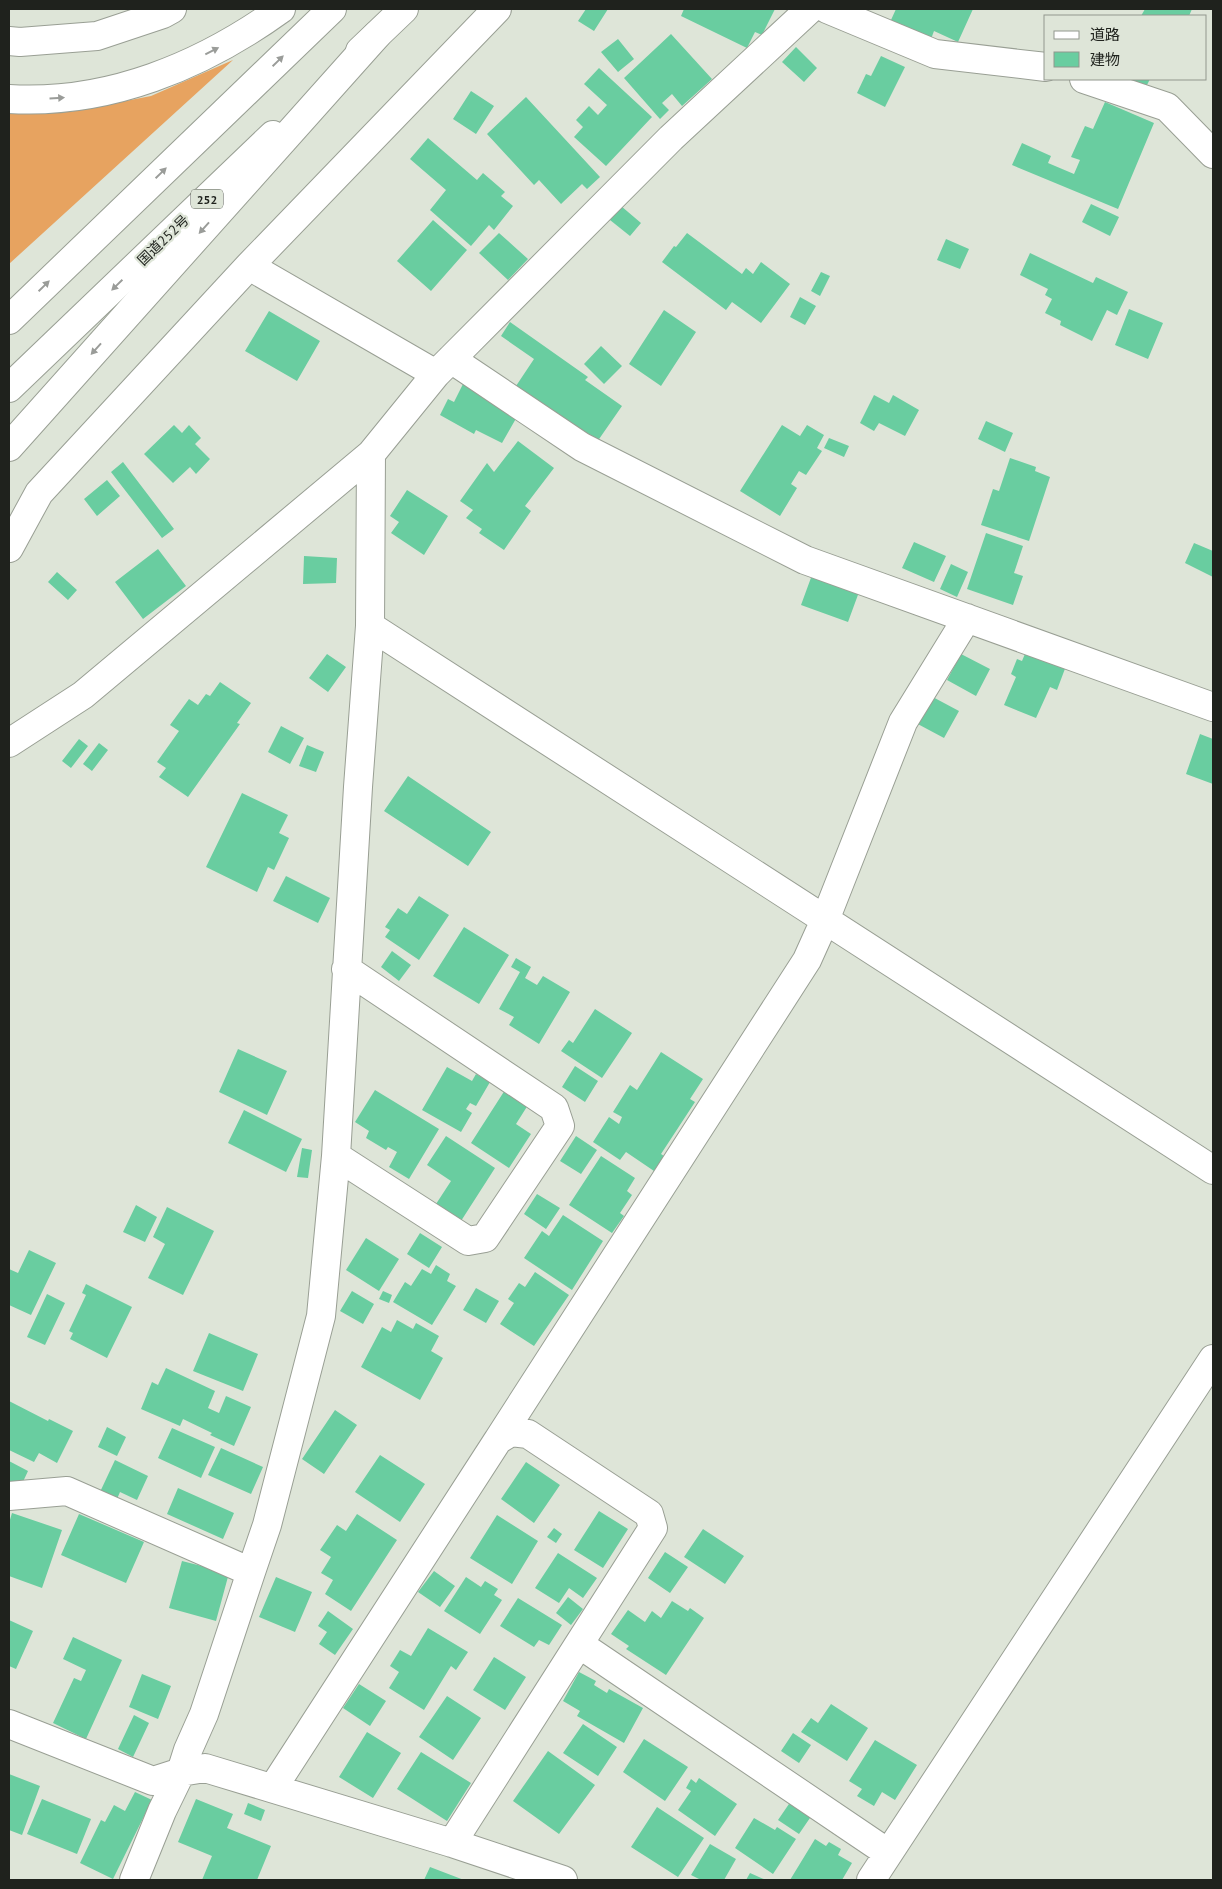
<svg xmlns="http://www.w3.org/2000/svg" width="1222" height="1889" font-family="'PT Sans','Noto Sans JP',sans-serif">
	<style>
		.forest { fill: #e7a360 }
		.building { fill: #69cda0 }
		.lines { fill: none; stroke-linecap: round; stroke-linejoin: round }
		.minor-casing { stroke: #999f94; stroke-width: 30 }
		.trunk-casing { stroke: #999f94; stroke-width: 30 }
		.motorway-casing { stroke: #999f94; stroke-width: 30 }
		.minor { stroke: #fff; stroke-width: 28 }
		.trunk { stroke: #fff; stroke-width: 28 }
		.motorway { stroke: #fff; stroke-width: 28 }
		.oneway { fill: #9a9c99 }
		.labels { text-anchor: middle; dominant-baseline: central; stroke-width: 4.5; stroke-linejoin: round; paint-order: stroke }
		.shield { fill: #dee5d8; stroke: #585c55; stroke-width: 1 }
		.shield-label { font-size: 12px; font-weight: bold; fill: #1f221d }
		.street-label { font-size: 14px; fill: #1f221d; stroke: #dee5d8 }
	</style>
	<rect width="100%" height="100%" fill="#dee5d8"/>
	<path class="forest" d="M233 60 9 264V112H69L151 96Z"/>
	<path class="building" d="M586 9H608L594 31 578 21Z
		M684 9H775L762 35 755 32 747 48 681 16Z
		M896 9H973L958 42 934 31 931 39 891 20Z
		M1145 9H1192L1189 16H1141Z
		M671 34 712 79 682 106 672 94 662 103 669 110 660 119 624 78Z
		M618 39 634 59 618 72 601 52Z
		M796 47 817 68 804 82 782 62Z
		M881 56 905 67 885 107 857 93 866 74 871 76Z
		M599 68 652 117 606 166 574 137 583 127 576 120 589 106 598 115 607 105 584 84Z
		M1128 79H1150L1146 87Z
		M471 91 494 106 476 134 453 119Z
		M526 97 600 177 587 189 582 184 561 204 539 180 534 185 487 134Z
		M1105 102 1154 123 1118 209 1012 165 1022 143 1051 156 1048 163 1074 174 1080 160 1071 157 1085 126 1093 129Z
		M428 138 477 180 483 173 505 192 501 196 513 206 494 230 489 225 471 246 430 210 446 190 410 159Z
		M1091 204 1119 217 1110 236 1082 222Z
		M621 206 641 223 630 236 610 220Z
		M433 220 467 250 431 291 397 261Z
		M499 233 528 259 508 280 479 253Z
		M687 233 742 274 746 268 753 274 761 262 790 284 761 323 732 302 726 310 662 262 674 246 676 247Z
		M946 239 969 249 960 269 937 260Z
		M1030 253 1093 283 1096 277 1128 292 1117 315 1107 310 1092 341 1060 325 1061 321 1045 313 1052 299 1045 295 1048 289 1020 275Z
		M821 272 830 276 820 296 811 291Z
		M800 297 816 306 805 325 790 317Z
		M1129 309 1163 323 1148 359 1115 345Z
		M664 310 696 332 661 386 629 364Z
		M269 311 320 341 297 381 245 351Z
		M510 322 588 377 585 380 622 406 597 442 516 386 534 359 501 336Z
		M601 346 622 366 604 384 584 364Z
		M463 384 518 415 502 443 476 430 474 434 440 415 448 399 454 402Z
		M874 395 889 403 893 395 919 410 905 436 879 423 874 431 860 423Z
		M986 421 1013 433 1005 452 978 439Z
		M174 425 182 433 189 425 201 438 195 444 210 459 196 474 190 467 173 483 144 454Z
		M782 425 800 436 807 425 824 435 817 448 822 451 806 475 799 471 791 484 797 488 780 516 740 491Z
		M829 438 849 446 844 457 824 448Z
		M518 441 554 468 525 506 531 511 504 550 479 533 482 529 466 518 473 510 460 501 487 463 494 472Z
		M1010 458 1036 467 1035 471 1050 477 1029 541 981 525 993 489 999 491Z
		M123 462 174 529 162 538 111 472Z
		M107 480 120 496 97 516 84 499Z
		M407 490 448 516 424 555 391 533 399 522 390 516Z
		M986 533 1023 546 1014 573 1023 576 1013 605 967 589Z
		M914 542 946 556 934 582 902 568Z
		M1194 543 1213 551V577L1185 563Z
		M158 549 186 586 143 619 115 582Z
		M304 556 337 558 336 583 303 584Z
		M951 564 968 572 957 597 940 589Z
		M57 572 77 590 68 600 48 582Z
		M812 575 859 592 848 622 801 605Z
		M1027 649 1066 666 1057 690 1050 687 1036 718 1004 705 1016 677 1011 674 1017 659 1022 661Z
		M327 654 346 667 328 692 309 678Z
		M961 654 990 669 976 696 947 680Z
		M220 682 251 703 237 723 240 724 188 797 159 777 166 768 157 762 179 731 170 725 189 699 198 705 206 694 210 696Z
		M929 695 959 711 944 738 914 722Z
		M281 726 304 738 290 764 268 752Z
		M1200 734 1213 739V784L1186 774Z
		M79 739 88 746 71 768 62 761Z
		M99 743 108 750 92 771 83 764Z
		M307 745 324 752 316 772 299 766Z
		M408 776 491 832 468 866 384 811Z
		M242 793 288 815 279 833 289 838 274 870 268 867 257 892 206 867Z
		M286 876 330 898 318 923 273 901Z
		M419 896 449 915 419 960 385 937 390 930 385 927 398 908 407 914Z
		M464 927 509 955 479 1004 433 976Z
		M392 951 411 965 399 981 381 967Z
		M516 958 531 967 525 978 537 985 543 976 570 992 539 1044 509 1025 514 1017 499 1009 520 972 511 967Z
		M595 1009 632 1033 602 1078 561 1051 569 1040 573 1043Z
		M238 1049 287 1071 267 1115 219 1092Z
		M661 1052 703 1079 690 1099 695 1102 661 1154 664 1156 654 1171 626 1152 620 1160 593 1142 609 1117 619 1124 622 1117 613 1112 630 1085 637 1090Z
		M575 1066 598 1081 585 1102 562 1087Z
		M447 1067 472 1081 476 1074 490 1082 476 1106 470 1103 466 1109 472 1113 461 1132 422 1110Z
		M375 1090 439 1129 409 1179 389 1167 397 1152 388 1147 386 1150 366 1138 369 1131 355 1122Z
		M505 1090 528 1105 516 1124 531 1134 509 1168 471 1143Z
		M244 1110 302 1139 286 1172 228 1143Z
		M446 1136 495 1168 461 1221 436 1204 451 1181 427 1165Z
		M576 1136 597 1150 581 1174 560 1161Z
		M302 1148 312 1150 308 1178 297 1177Z
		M601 1156 635 1178 627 1191 632 1195 620 1213 624 1216 612 1233 569 1205Z
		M537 1194 560 1208 546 1229 524 1214Z
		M136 1205 157 1217 145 1242 123 1232Z
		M167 1207 214 1231 183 1295 148 1278 165 1244 153 1237Z
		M563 1215 603 1241 572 1290 524 1258 542 1231 549 1236Z
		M420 1233 442 1247 429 1268 407 1254Z
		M366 1238 399 1259 379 1291 346 1270Z
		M29 1250 56 1263 31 1315 9 1305V1269L18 1273Z
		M436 1265 450 1274 447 1281 456 1286 432 1325 393 1302 405 1282 411 1286 422 1269 431 1274Z
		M535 1272 569 1295 534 1346 500 1324 514 1303 508 1299 519 1283 525 1287Z
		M86 1284 132 1307 107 1358 70 1339 73 1333 69 1331 86 1295 82 1293Z
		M476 1288 499 1301 486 1323 463 1310Z
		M352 1291 374 1304 363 1324 340 1311Z
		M383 1291 392 1295 389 1303 379 1299Z
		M47 1294 65 1303 45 1345 27 1337Z
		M397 1320 413 1329 416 1323 439 1336 431 1351 443 1358 420 1400 361 1367 382 1327 391 1332Z
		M209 1333 258 1354 243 1391 193 1371Z
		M166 1368 215 1391 208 1408 219 1413 226 1396 251 1407 234 1446 210 1435 212 1433 183 1419 180 1426 141 1409 152 1382 158 1385Z
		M9 1401 48 1421 49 1419 73 1431 57 1463 39 1453 34 1462 9 1450Z
		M335 1410 357 1425 324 1474 302 1459Z
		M107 1427 126 1437 117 1456 98 1447Z
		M172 1428 215 1447 201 1478 158 1458Z
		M221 1448 263 1467 251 1494 208 1475Z
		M380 1455 425 1484 400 1522 355 1492Z
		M115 1460 148 1476 137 1500 120 1492 117 1499 100 1492Z
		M9 1461 28 1471 21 1486 9 1481Z
		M526 1462 560 1485 534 1523 501 1499Z
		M178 1488 234 1513 223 1539 167 1514Z
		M599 1511 628 1529 603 1568 574 1550Z
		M12 1513 62 1530 42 1588 9 1576V1523Z
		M79 1514 144 1542 126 1583 61 1555Z
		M357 1514 397 1540 351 1611 325 1594 333 1580 321 1573 331 1557 320 1550 337 1525 346 1531Z
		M497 1515 538 1541 512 1584 470 1558Z
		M554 1528 562 1534 556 1543 547 1537Z
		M703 1529 744 1556 725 1584 684 1557Z
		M665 1552 688 1567 670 1593 648 1578Z
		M558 1553 597 1578 583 1598 569 1588 559 1603 535 1588Z
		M182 1561 229 1573 216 1621 169 1608Z
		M434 1571 455 1586 440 1607 418 1592Z
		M276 1577 312 1592 295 1632 259 1617Z
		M466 1577 481 1587 485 1581 498 1589 494 1595 502 1600 480 1634 444 1611Z
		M568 1597 583 1609 571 1625 556 1613Z
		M518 1598 562 1625 549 1645 539 1640 534 1647 500 1626Z
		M672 1601 688 1611 690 1608 704 1618 666 1675 626 1649 629 1646 611 1634 628 1610 645 1622 652 1611 661 1618Z
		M328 1611 353 1629 335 1655 319 1644 327 1632 318 1626Z
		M9 1620 33 1631 16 1669 9 1666Z
		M428 1628 468 1652 456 1670 451 1666 424 1710 389 1688 399 1672 390 1666 400 1650 411 1656Z
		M73 1637 122 1660 86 1739 53 1723 74 1678 81 1681 86 1670 63 1659Z
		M494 1657 526 1677 505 1710 473 1690Z
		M579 1672 596 1681 594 1685 607 1693 609 1689 643 1708 624 1743 577 1716 580 1711 563 1701Z
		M142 1674 171 1686 158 1719 129 1707Z
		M359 1684 386 1701 370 1726 343 1708Z
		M447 1696 481 1718 453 1760 419 1737Z
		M831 1704 868 1728 847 1761 801 1732 811 1718 818 1723Z
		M134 1715 149 1723 133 1757 118 1749Z
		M583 1724 617 1747 598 1776 563 1753Z
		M367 1732 401 1753 373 1798 339 1777Z
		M793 1733 811 1745 799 1763 781 1751Z
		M644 1739 688 1767 665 1801 623 1772Z
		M875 1740 917 1765 895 1800 882 1792 874 1806 857 1796 862 1789 849 1781Z
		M548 1751 595 1785 559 1834 513 1801Z
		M421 1752 471 1783 447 1821 397 1789Z
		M9 1774 40 1786 22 1835 9 1830Z
		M699 1778 737 1804 715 1836 678 1810 691 1791 686 1788 691 1779 696 1783Z
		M135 1792 152 1800 113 1879 80 1863 101 1820 105 1822 114 1805 125 1811Z
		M42 1799 91 1819 77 1854 27 1834Z
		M196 1799 233 1814 227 1828 271 1846 257 1880H202L212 1856 178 1842Z
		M791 1801 812 1815 799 1834 778 1820Z
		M248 1803 265 1810 261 1821 244 1814Z
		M657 1807 704 1838 678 1877 631 1847Z
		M754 1818 775 1830 777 1827 796 1839 773 1874 735 1848Z
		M815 1839 826 1846 829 1842 841 1849 838 1855 852 1863 842 1880H790Z
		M710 1844 736 1859 724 1880H701L691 1875Z
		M430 1867 464 1880H424Z
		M750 1873 766 1880H746Z"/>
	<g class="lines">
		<defs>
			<path id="minor" d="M827 9 935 54 1046 67
				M9 41 20 42 97 36 163 14 172 9
				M1084 79 1167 107 1213 154
				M249 266 436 374
				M451 359 582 447 805 560 1213 707
				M9 548 39 493 249 266 497 9
				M370 626 1213 1170
				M9 743 83 695 371 454
				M336 1156 468 1241 485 1238 560 1126 554 1108 346 969
				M498 1440 807 960 825 920 903 722 967 618
				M9 1496 67 1491 251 1572
				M579 1644 888 1853
				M9 1724 153 1781 181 1772 205 1768 452 1843 563 1880
				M273 1788 498 1440 511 1432 528 1434 649 1514 653 1528 452 1843
				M134 1880 162 1811 181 1772 188 1750 204 1714 251 1572 267 1525 321 1316 336 1156 358 787 370 626 371 454 436 374 451 359 671 138 810 9
				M871 1880 1213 1359"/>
			<path id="trunk" d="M360 51 404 9
				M9 320 332 9
				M9 388 273 135"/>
			<path id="motorway" d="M9 99C108 105 202 66 281 9
				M9 447 377 35"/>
		</defs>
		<use href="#minor" class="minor-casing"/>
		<use href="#trunk" class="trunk-casing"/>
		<use href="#motorway" class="motorway-casing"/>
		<use href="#minor" class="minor"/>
		<use href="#trunk" class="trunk"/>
		<use href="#motorway" class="motorway"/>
	</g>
	<defs><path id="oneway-solid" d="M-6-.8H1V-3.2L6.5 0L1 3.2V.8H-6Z" transform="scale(1.25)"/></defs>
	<g class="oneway">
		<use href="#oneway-solid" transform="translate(212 51) rotate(-27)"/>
		<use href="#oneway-solid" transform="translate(278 61) rotate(-44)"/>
		<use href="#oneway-solid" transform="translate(57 98) rotate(-4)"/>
		<use href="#oneway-solid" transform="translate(161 173) rotate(-44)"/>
		<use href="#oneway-solid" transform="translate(204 228) rotate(132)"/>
		<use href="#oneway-solid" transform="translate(117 285) rotate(136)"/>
		<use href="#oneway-solid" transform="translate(44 286) rotate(-44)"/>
		<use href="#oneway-solid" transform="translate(96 349) rotate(132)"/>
	</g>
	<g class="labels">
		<rect class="shield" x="191" y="189.5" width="32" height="19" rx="4"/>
		<g class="shield-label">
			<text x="207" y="199">252</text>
		</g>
		<g class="street-label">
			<text transform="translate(163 240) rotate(-44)">国道252号</text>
		</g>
	</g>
	<rect width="1222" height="1889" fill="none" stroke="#1f221d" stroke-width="20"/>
	<rect x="1044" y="15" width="162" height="65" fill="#dee5d8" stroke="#92978d"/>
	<rect x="1054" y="31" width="25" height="8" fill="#ffffff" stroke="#92978d"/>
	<text x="1090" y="40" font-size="15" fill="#1f221d">道路</text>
	<rect x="1054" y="52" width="25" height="15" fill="#69cda0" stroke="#92978d"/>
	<text x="1090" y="65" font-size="15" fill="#1f221d">建物</text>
</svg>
